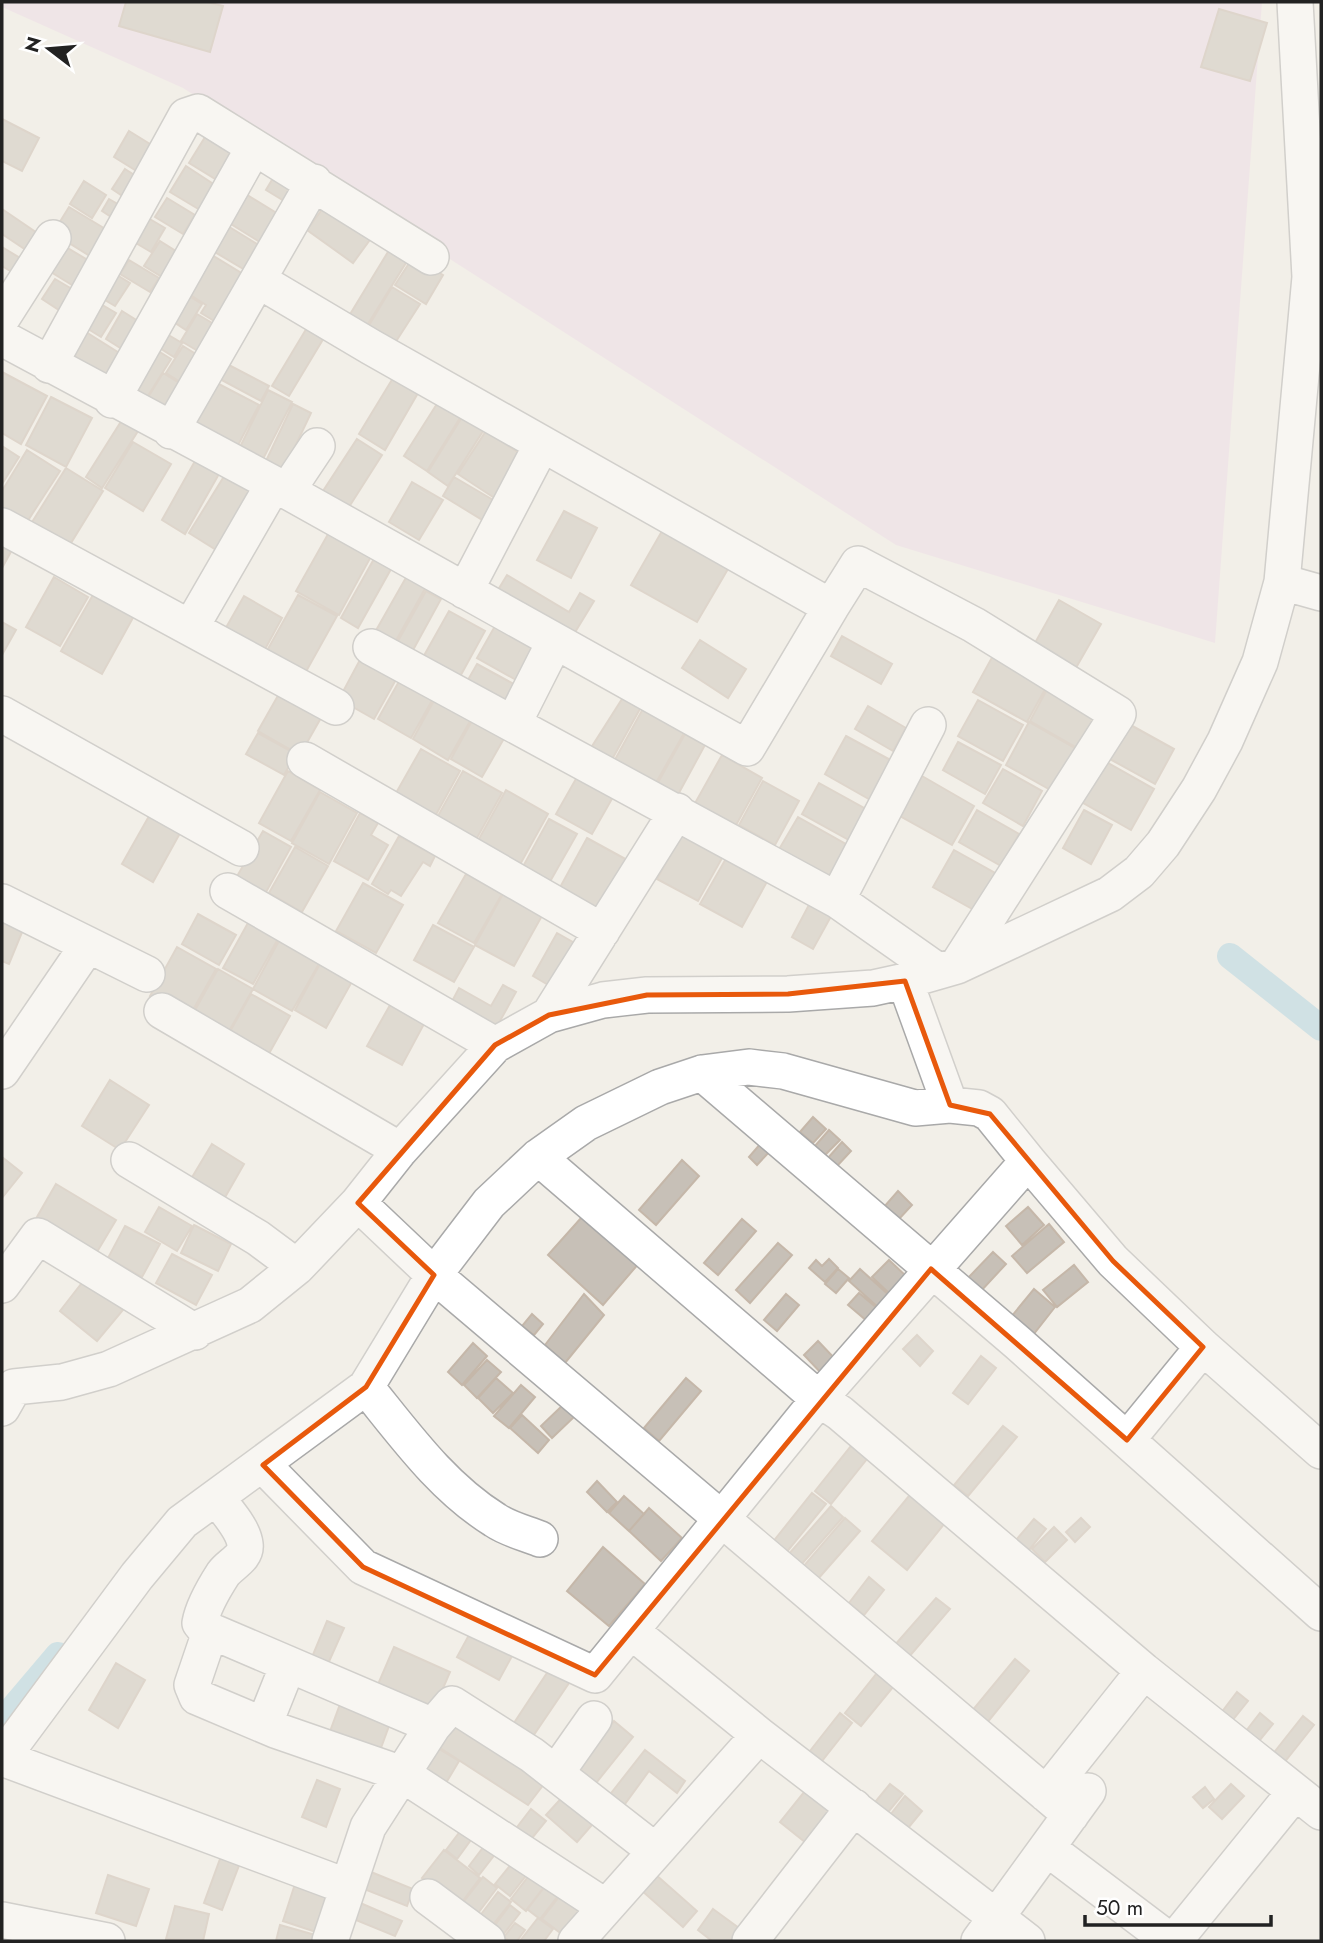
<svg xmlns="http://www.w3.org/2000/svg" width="1323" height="1943" font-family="Jost,sans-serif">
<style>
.industrial{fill:#ecdae7}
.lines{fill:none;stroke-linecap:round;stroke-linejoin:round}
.canal{stroke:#a7d1e1;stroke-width:26}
.building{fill:#c7c0b7;stroke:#c5b7a9;stroke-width:2}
.minor-casing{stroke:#a9a9a9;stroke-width:38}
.minor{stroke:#fff;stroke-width:35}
.marked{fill:none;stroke:#e8590c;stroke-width:5;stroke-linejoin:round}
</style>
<rect width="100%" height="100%" fill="#f2efe8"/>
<path class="industrial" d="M2 2H1262L1215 643 896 545 183 88 2 7Z"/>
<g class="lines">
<path class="canal" d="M1230 956 1321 1028
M2 1721 58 1655"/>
</g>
<path class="building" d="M126 2H207L223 6 210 52 119 26Z
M1219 9 1267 23 1250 81 1201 67Z
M2 119 39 138 22 171 2 161Z
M129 131 163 152 148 178 114 157Z
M207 134 234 151 217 180 189 163Z
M186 166 215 185 200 210 170 192Z
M125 169 139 178 127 199 112 189Z
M276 173 300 187 289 204 266 190Z
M84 181 106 195 92 218 70 204Z
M236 188 288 220 271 249 218 216Z
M167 198 195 215 183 234 155 217Z
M109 199 130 211 122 224 102 211Z
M326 204 372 237 353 263 307 230Z
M69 207 117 236 101 263 53 233Z
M2 209 46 239 35 256 2 234Z
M143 215 165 228 151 252 129 239Z
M218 220 270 252 255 276 203 245Z
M56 241 101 268 85 293 41 266Z
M160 241 187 258 172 283 144 266Z
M2 247 30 264 22 278 2 266Z
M391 247 409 258 366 327 349 316Z
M202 249 253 280 224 327 201 313 206 305 178 287Z
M413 257 443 275 426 304 395 285Z
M129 260 159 278 150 292 120 274Z
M112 272 130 283 115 306 98 296Z
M55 279 72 289 59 310 42 299Z
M392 287 420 304 395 343 368 327Z
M179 290 202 304 186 330 163 315Z
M94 300 116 313 101 337 80 324Z
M122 311 146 326 130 354 106 339Z
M197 314 224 330 208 357 181 341Z
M308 326 325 336 289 396 272 386Z
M78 327 121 354 105 381 61 354Z
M155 327 182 343 174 357 147 340Z
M147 344 171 359 146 399 121 385Z
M183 346 207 361 190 388 166 373Z
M225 363 269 386 261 401 218 378Z
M2 372 47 396 21 444 2 433Z
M163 373 189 389 173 415 147 399Z
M393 378 418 393 385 450 359 434Z
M213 381 259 405 236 449 190 426Z
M268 390 292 402 262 461 239 449Z
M51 397 92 418 66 467 26 445Z
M440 399 463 413 427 471 404 456Z
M293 404 311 413 283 472 265 463Z
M464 414 485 428 448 486 428 472Z
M122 420 138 431 102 488 86 477Z
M486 431 528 459 499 501 458 474Z
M357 439 382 455 349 507 323 491Z
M133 442 171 464 143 511 105 488Z
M2 446 19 457 2 484Z
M27 450 60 471 25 525 2 510V491Z
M195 461 219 474 185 534 162 520Z
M66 468 103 491 66 551 29 527Z
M228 470 264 493 226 556 189 533Z
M454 477 500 504 489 524 443 496Z
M412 482 443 500 419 540 389 522Z
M564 511 597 528 571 578 537 560Z
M666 524 732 562 697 622 631 585Z
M332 527 374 551 339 615 296 591Z
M2 541 13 548 2 568Z
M374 559 391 569 358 628 341 618Z
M408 574 427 585 393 646 374 634Z
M507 575 569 612 580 593 594 601 574 634 498 590Z
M54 577 88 597 60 646 26 627Z
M426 591 441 599 413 650 398 641Z
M94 593 134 616 102 674 61 651Z
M298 595 337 616 303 677 264 656Z
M244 596 282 618 263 653 224 631Z
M1059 600 1101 624 1073 673 1031 650Z
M449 611 485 631 457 682 421 661Z
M2 622 16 630 2 655Z
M495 626 543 653 525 685 477 658Z
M842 636 892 664 881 684 831 656Z
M700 640 746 669 728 698 682 668Z
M995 652 1049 682 1027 722 973 692Z
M362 656 398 676 374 719 339 699Z
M477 664 521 688 509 709 465 685Z
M402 676 435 695 411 738 378 719Z
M1051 682 1103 711 1081 750 1030 721Z
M280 692 322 716 300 755 258 731Z
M437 695 473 716 448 760 413 739Z
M624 696 641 707 610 763 589 751Z
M978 700 1023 725 1003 761 958 736Z
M645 705 687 728 653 788 612 765Z
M868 706 906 728 893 751 855 729Z
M474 717 506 735 482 777 451 759Z
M1029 722 1078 750 1054 792 1006 765Z
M1127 723 1174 749 1155 784 1108 758Z
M258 733 296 754 284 775 246 754Z
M685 734 705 745 675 800 655 788Z
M846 736 896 763 874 802 825 774Z
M958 742 1001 765 985 794 943 770Z
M421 749 460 771 432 822 392 800Z
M722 755 762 778 735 827 694 805Z
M1101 759 1154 789 1131 830 1078 800Z
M1003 769 1042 791 1023 826 983 803Z
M581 770 617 790 592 834 556 814Z
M288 771 320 790 291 841 259 823Z
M463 771 502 793 473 845 434 823Z
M922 776 974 806 952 845 900 816Z
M763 781 799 801 775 845 739 825Z
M819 783 873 813 856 844 802 814Z
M506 790 548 814 517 870 475 846Z
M320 792 357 813 329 864 292 843Z
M153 809 184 826 153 882 122 864Z
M977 810 1019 834 1001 866 959 842Z
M1084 810 1112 825 1091 864 1063 848Z
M360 813 378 823 371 835 388 845 368 880 334 861Z
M798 817 851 847 832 881 778 851Z
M549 819 577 834 547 887 520 872Z
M685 828 726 851 698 901 657 879Z
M263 831 291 847 265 894 236 878Z
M399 836 435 856 430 866 423 862 401 896 391 890 388 894 372 884Z
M587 838 629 861 599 914 558 891Z
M295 847 328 866 302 912 269 893Z
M954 850 1004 878 983 915 933 887Z
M728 855 769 878 742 927 700 904Z
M466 874 502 894 474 943 438 923Z
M363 883 403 905 376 953 336 931Z
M504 892 543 914 514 966 475 945Z
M812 899 834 911 813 949 792 937Z
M198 914 236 935 219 965 182 944Z
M2 915 25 925 9 964 2 961Z
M249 921 279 937 253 984 223 968Z
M433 925 474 947 454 982 414 960Z
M557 933 580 946 555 989 533 976Z
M280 939 320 962 292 1011 253 989Z
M177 947 216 969 189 1017 150 996Z
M322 960 354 978 326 1028 295 1010Z
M218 969 253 989 224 1040 189 1021Z
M503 985 516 992 495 1030 450 1005 459 988 491 1006Z
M251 994 290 1016 266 1059 227 1037Z
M390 1005 424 1024 402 1065 367 1046Z
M110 1080 149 1105 120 1150 82 1126Z
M813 1117 826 1129 813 1143 800 1132Z
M829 1130 840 1140 825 1155 815 1146Z
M762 1142 771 1150 757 1165 749 1157Z
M842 1142 851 1151 837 1166 828 1158Z
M212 1144 244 1164 216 1213 185 1189Z
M2 1157 22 1173 2 1198Z
M682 1160 699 1176 656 1225 639 1210Z
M56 1184 116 1220 97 1252 37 1217Z
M898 1191 912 1205 898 1220 884 1207Z
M159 1207 192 1226 177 1251 145 1232Z
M1028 1207 1044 1225 1022 1245 1006 1226Z
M590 1208 646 1255 603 1305 548 1255Z
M742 1219 756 1231 718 1275 704 1263Z
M1049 1224 1064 1242 1027 1273 1012 1256Z
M194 1225 231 1244 218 1271 181 1253Z
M125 1226 160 1244 142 1277 108 1258Z
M778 1243 792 1255 750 1303 736 1290Z
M993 1252 1006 1264 980 1292 967 1279Z
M172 1254 212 1275 196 1305 156 1283Z
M829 1259 838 1268 825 1282 809 1268 816 1260 822 1266Z
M889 1260 908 1278 891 1295 872 1277Z
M1074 1265 1088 1282 1057 1307 1043 1290Z
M838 1269 849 1278 836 1293 825 1284Z
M860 1269 891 1297 880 1309 849 1281Z
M85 1279 123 1310 97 1341 60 1311Z
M1034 1289 1055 1307 1033 1335 1011 1317Z
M859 1293 878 1309 867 1321 848 1305Z
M584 1294 604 1315 565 1363 545 1345Z
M786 1294 799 1305 777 1331 764 1320Z
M532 1314 543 1324 534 1335 522 1326Z
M917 1335 933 1351 920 1366 903 1349Z
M818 1341 837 1361 823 1375 804 1355Z
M473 1343 487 1356 462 1385 448 1372Z
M981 1356 996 1368 968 1404 953 1393Z
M487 1360 501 1372 477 1398 464 1385Z
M496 1378 513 1393 493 1413 478 1398Z
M686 1378 701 1391 659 1441 644 1428Z
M521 1385 535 1397 509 1428 494 1416Z
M564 1404 575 1416 552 1438 541 1426Z
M522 1415 549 1440 538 1453 510 1428Z
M1003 1426 1017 1437 968 1496 954 1485Z
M855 1441 871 1454 831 1504 815 1491Z
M597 1481 617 1502 607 1512 587 1492Z
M918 1485 953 1513 907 1570 872 1541Z
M812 1493 826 1504 785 1554 772 1543Z
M624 1496 644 1514 629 1531 609 1513Z
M831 1506 843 1517 800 1566 788 1555Z
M649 1508 682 1538 661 1561 629 1531Z
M845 1518 860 1531 817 1580 802 1568Z
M1081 1518 1090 1527 1075 1542 1066 1532Z
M1034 1519 1046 1529 1029 1550 1016 1540Z
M1054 1527 1067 1540 1045 1562 1032 1549Z
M603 1547 645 1584 609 1626 567 1591Z
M869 1577 884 1590 864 1615 849 1603Z
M936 1598 950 1609 908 1658 894 1646Z
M327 1621 344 1628 327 1666 312 1657Z
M476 1622 518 1645 499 1680 457 1657Z
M394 1647 450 1672 432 1714 376 1689Z
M1015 1659 1029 1671 986 1724 971 1712Z
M116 1663 145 1680 118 1728 89 1710Z
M549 1670 569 1683 529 1742 510 1729Z
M877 1673 893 1687 861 1726 845 1713Z
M1237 1692 1248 1701 1232 1721 1221 1713Z
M343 1696 393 1715 378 1756 328 1737Z
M840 1713 852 1723 818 1766 806 1756Z
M1260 1713 1273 1724 1259 1741 1246 1731Z
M1303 1716 1314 1725 1283 1764 1272 1755Z
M451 1719 544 1784 528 1805 434 1744Z
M614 1721 633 1737 592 1788 572 1773Z
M434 1746 459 1761 443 1788 418 1773Z
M645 1750 685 1781 677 1793 649 1771 622 1808 608 1797Z
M317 1780 340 1789 326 1827 302 1817Z
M890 1784 903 1794 884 1817 871 1807Z
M1231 1784 1244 1796 1222 1819 1209 1807Z
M809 1786 834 1807 805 1842 780 1822Z
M1205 1787 1214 1799 1203 1808 1193 1797Z
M568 1791 598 1818 577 1842 546 1815Z
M905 1796 922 1811 904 1833 887 1819Z
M531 1809 546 1821 528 1843 514 1831Z
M465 1825 476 1833 457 1859 446 1850Z
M485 1845 496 1853 479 1875 469 1866Z
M224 1848 243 1855 222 1910 204 1903Z
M444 1850 480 1878 459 1906 422 1878Z
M517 1857 532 1868 510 1896 495 1884Z
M534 1869 549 1881 526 1911 511 1899Z
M371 1872 413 1889 407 1906 364 1889Z
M655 1874 697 1911 683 1927 641 1890Z
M108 1875 149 1889 136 1926 96 1913Z
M483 1877 497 1888 475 1917 461 1905Z
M548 1882 561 1892 540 1919 527 1909Z
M295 1884 336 1897 325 1935 283 1921Z
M498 1892 511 1902 491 1927 479 1917Z
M562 1893 587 1913 567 1938 542 1919Z
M358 1902 402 1921 395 1936 351 1918Z
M510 1905 520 1913 502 1936 492 1929Z
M175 1906 209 1914 203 1941 166 1939Z
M713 1909 743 1931 735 1941H712L698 1930Z
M538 1918 553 1929 544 1941H520Z
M515 1923 525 1930 517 1941H509L504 1937Z
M280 1925 322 1937 320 1941H276Z"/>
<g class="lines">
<g class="minor-casing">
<path id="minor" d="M2 318 53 238
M2 338 287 491 747 748 831 607 371 347 258 280
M49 365 186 116 198 112 431 257
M112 400 254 147
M171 431 314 182
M287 491 317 446
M2 526 336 707
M1282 582 1321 593
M465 591 542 444
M831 607 858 564 974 625 1118 714 957 966
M191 627 273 485
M371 647 837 900 938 971
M2 714 241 848
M513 724 555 641
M305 760 602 931
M228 891 495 1045
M837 900 928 725
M2 902 147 974
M905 981 950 1105
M162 1011 400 1150
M549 1015 677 811
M2 1071 88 945
M702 1073 1018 1343 1321 1613
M538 1157 819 1399 840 1413 1144 1671 1321 1812
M129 1160 258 1238 297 1267
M358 1203 434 1275 1071 1815
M2 1285 38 1236 195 1332
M366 1387C405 1435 442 1487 495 1520 508 1529 525 1533 540 1539
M2 1408 14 1387 62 1382 109 1369 250 1305 297 1267 358 1203 400 1150 495 1045 549 1015 603 1000 647 995 788 994 873 988 905 981 957 966 1002 945 1110 894 1139 872 1163 844 1199 789 1225 741 1260 662 1282 582 1310 277 1295 2
M1127 1440 1203 1347
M263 1465 363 1567 595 1675 819 1399 1028 1161 1113 1261 1203 1347 1321 1451
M217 1498C226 1511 243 1528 245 1544 247 1558 230 1564 223 1574 214 1588 203 1606 200 1623L204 1628 433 1726
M631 1631 759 1735 1027 1941
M210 1632 192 1685 197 1697 275 1730 402 1774 604 1906
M264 1725 288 1665
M2 1758 137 1576 182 1522 366 1387 434 1275 489 1203 538 1157 586 1123 660 1087 702 1073 749 1067 783 1071 915 1108 950 1105 979 1108 990 1114 1028 1161
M2 1758 348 1887
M556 1773 594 1719
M1046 1794 1144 1671
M1047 1848 1170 1941
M428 1897 487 1941
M2 1920 107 1941
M330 1941 368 1827 433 1726 452 1704 532 1755 654 1850
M576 1941 759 1735
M750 1941 854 1807
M979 1941 1088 1791
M1174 1941 1295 1792"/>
</g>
<use href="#minor" class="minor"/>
</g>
<path d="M0 0H1323V1943H0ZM905 981 950 1105 990 1114 1113 1261 1203 1347 1127 1440 931 1269 595 1675 363 1567 263 1465 366 1387 434 1275 358 1203 495 1045 549 1015 647 995 788 994Z" fill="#f2efe8" fill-opacity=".55" fill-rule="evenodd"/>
<path class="marked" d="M905 981 950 1105 990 1114 1113 1261 1203 1347 1127 1440 931 1269 595 1675 363 1567 263 1465 366 1387 434 1275 358 1203 495 1045 549 1015 647 995 788 994Z"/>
<rect width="1323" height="1943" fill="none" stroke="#222222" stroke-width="7"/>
<g transform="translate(49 49) rotate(286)" stroke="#ffffff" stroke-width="5" paint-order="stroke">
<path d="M0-5L12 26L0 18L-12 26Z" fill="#222222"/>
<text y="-10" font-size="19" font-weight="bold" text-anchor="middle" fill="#222222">N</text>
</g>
<path d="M1085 1915v10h186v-10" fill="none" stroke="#222222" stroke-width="3.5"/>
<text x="1096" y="1915" font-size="21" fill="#222222" stroke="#ffffff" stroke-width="5" paint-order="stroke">50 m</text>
</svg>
